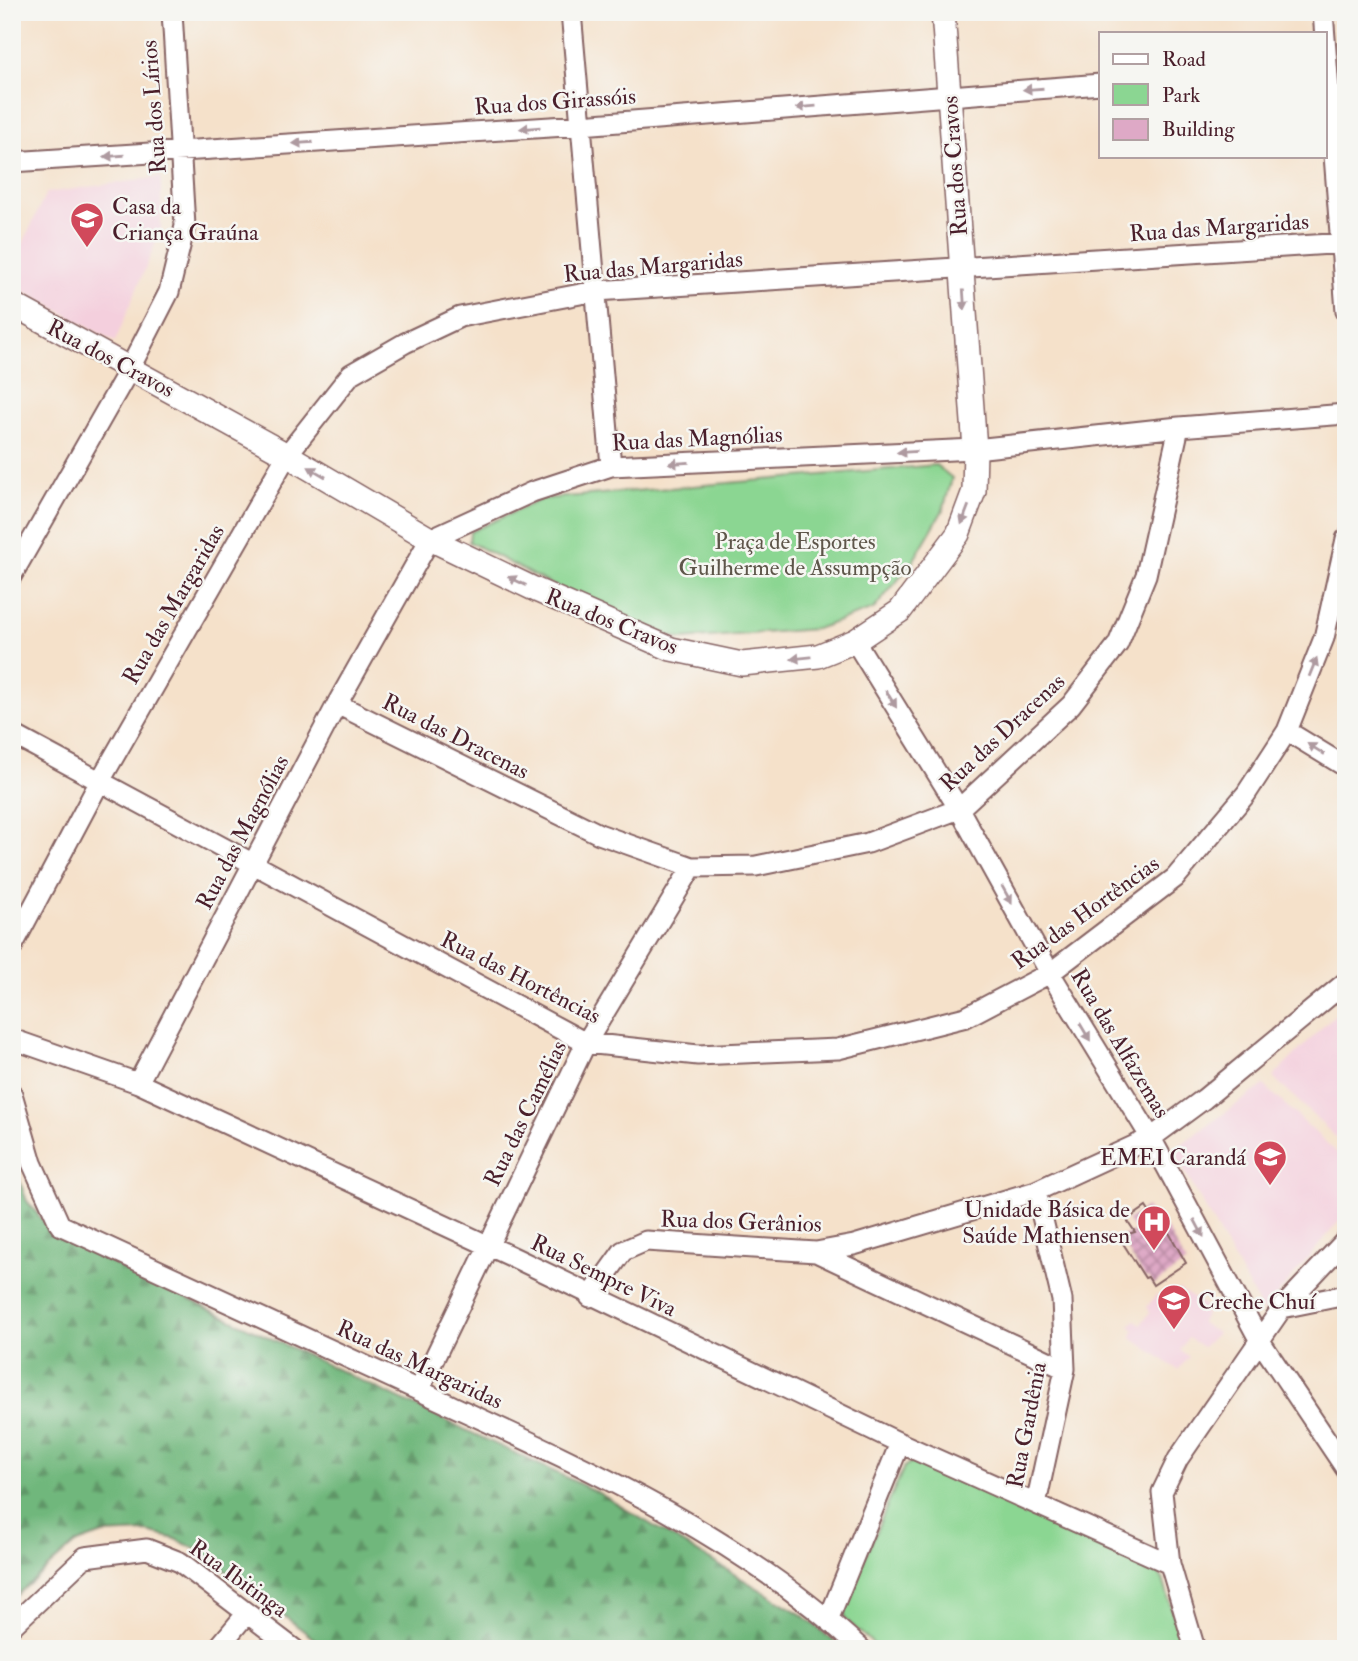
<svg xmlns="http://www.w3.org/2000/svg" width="1358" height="1661" font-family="'IM FELL Double Pica',serif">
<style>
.built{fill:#f4cfdd}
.forest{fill:url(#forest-firs);stroke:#5d6b54;stroke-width:2}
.green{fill:#8bd692;stroke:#6a7a5e;stroke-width:2}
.building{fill:url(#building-cross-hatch)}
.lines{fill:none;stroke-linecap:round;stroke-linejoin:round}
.minor-casing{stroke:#866363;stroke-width:23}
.tertiary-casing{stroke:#866363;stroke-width:26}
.minor{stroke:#fff;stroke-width:19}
.tertiary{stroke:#fff;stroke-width:23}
.oneway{fill:#ae9aa0}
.labels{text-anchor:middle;stroke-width:5;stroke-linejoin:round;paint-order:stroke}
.street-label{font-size:23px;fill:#4a1f2b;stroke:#f6f6f2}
.poi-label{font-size:23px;fill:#4a1f2b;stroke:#f6f6f2;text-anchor:start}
.park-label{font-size:23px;fill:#5e564a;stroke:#f6f6f2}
</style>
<defs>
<pattern id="forest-firs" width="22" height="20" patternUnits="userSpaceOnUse" patternTransform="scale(1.75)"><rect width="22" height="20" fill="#70b77c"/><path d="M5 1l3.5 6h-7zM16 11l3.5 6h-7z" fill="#5e9466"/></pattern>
<pattern id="building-cross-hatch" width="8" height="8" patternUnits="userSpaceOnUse" patternTransform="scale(1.75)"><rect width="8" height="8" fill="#dea9c6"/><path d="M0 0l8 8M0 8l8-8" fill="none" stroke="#b689a1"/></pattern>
</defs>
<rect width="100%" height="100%" fill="#f6f6f2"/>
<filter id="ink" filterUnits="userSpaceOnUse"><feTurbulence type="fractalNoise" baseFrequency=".0143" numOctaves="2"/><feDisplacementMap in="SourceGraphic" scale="14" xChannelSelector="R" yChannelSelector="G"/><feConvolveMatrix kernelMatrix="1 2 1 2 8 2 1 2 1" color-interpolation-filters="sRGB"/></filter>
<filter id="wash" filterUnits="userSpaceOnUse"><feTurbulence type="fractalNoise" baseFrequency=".00686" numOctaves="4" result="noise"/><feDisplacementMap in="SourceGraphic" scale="28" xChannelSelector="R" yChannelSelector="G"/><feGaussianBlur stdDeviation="1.57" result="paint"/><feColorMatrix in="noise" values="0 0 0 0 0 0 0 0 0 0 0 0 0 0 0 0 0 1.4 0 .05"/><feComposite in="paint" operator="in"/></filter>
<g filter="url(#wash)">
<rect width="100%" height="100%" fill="#f5e1ca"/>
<path class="built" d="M161 177V230L115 342 12 284V268L46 193Z
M1346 1003V1147L1273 1077Z
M1264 1085 1346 1161V1213L1263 1312 1173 1150Z
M1179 1289 1208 1308 1201 1323 1217 1333 1203 1347 1188 1338 1180 1350 1189 1357 1178 1370 1131 1337 1135 1330 1130 1326 1135 1320 1141 1324 1150 1312 1147 1307 1156 1295 1170 1301Z"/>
<path class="forest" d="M12 1160 27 1201 56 1237 595 1491 804 1616 843 1649H327L203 1553 176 1539 147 1532 103 1534 75 1544 12 1599Z"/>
<path class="green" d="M936 465 952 478 943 510 912 563 874 609 816 629 681 639 626 623 469 542 470 532 542 499Z
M914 1460 1155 1570 1163 1579 1183 1649H879L845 1619 844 1605 904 1467Z"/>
<g id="blocks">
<path class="building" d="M1146 1207 1161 1230 1167 1229 1186 1263 1153 1285 1148 1277 1145 1278 1119 1237 1135 1232 1127 1220Z"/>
</g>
</g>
<g filter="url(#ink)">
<use href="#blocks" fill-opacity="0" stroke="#866363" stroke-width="2"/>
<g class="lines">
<g class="minor-casing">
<path id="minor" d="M571 12 611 466
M1323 12 1346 311
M12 162 581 125 1101 84
M12 575 129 370 169 292 185 226 172 12
M855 641 959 809 1050 973 1151 1138 1260 1341 1346 1469
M337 704 599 834 692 867 756 866 868 843 959 809 1071 705 1118 644 1146 575 1179 427
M1287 731 1346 767
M12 734 586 1043 698 1055 838 1049 966 1017 1050 973 1175 878 1246 794 1287 731 1324 638 1346 539
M12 947 100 781 287 455 351 374 405 343 460 317 596 291 1346 243
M12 1039 138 1083 515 1258 900 1443 1170 1564
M138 1083 337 704 430 539 532 492 611 466 975 449 1179 427 1346 414
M12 1094 32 1163 60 1225C188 1284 316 1343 444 1402 590 1469 743 1538 861 1649
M1036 1191 1062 1300 1065 1369 1036 1504
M816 1252 1065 1369
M590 1297 623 1251 646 1241 816 1252 854 1245 1036 1191 1151 1138 1204 1099 1346 982
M1282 1308 1346 1295
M419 1390 586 1043 692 867
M829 1618 900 1443
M12 1626 85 1557 147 1549 180 1562 294 1649
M217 1649 247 1613
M1195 1649 1170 1564 1162 1492 1178 1459 1282 1308 1346 1240"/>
</g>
<g class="tertiary-casing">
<path id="tertiary" d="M12 304 287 455 430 539 536 590 671 649 742 664 818 656 855 641 900 611 958 534 974 491 975 449 943 12"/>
</g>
<use href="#minor" class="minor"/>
<use href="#tertiary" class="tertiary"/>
</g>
<defs><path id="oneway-solid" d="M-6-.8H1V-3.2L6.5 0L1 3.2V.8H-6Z" transform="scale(1.75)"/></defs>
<g class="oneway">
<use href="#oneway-solid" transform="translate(1033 89) rotate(176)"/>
<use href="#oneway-solid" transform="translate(806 107) rotate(175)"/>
<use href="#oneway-solid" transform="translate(530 128) rotate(176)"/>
<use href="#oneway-solid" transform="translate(303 143) rotate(176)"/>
<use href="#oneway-solid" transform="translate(114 156) rotate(176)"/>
<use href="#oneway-solid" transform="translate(964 300) rotate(86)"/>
<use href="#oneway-solid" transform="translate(907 452) rotate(177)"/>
<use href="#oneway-solid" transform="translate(679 463) rotate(177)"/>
<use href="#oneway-solid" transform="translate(317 472) rotate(-150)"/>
<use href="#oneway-solid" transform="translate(965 515) rotate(111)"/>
<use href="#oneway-solid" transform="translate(517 581) rotate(-154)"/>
<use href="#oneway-solid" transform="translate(801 658) rotate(174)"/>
<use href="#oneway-solid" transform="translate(1313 667) rotate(-68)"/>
<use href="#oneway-solid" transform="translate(891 699) rotate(58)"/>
<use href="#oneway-solid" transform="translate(1316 749) rotate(-148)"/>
<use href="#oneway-solid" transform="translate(1007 895) rotate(61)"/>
<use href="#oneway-solid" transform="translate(1085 1032) rotate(59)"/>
<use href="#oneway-solid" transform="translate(1199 1228) rotate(62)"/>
</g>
</g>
<defs>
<g id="school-pin" transform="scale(1.75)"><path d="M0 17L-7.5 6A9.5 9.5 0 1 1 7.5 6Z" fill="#d1495b" stroke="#f6f6f2"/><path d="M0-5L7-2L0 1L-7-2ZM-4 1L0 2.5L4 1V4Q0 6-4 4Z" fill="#fff"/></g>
<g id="hospital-pin" transform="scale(1.75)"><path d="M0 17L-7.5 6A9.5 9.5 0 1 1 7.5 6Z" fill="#d1495b" stroke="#f6f6f2"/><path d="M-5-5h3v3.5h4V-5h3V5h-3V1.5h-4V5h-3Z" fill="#fff"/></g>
</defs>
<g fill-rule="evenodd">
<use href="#school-pin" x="87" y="219"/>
<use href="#school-pin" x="1270" y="1157"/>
<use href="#hospital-pin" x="1154" y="1222"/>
<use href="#school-pin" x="1174" y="1301"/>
</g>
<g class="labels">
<g class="street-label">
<text transform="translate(555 101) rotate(-4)" y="8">Rua dos Girassóis</text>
<text transform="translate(153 107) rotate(-94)" y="8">Rua dos Lírios</text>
<text transform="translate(954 166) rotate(-94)" y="8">Rua dos Cravos</text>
<text transform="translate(1219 227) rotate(-4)" y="8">Rua das Margaridas</text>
<text transform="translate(653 266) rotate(-5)" y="8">Rua das Margaridas</text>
<text transform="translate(111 358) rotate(28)" y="8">Rua dos Cravos</text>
<text transform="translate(697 438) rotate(-3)" y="8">Rua das Magnólias</text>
<text transform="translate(173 604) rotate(-60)" y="8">Rua das Margaridas</text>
<text transform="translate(612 621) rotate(22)" y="8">Rua dos Cravos</text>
<text transform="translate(1002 732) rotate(-43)" y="8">Rua das Dracenas</text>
<text transform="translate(456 736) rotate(27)" y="8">Rua das Dracenas</text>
<text transform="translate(242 832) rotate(-62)" y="8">Rua das Magnólias</text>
<text transform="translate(1085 912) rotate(-36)" y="8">Rua das Hortências</text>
<text transform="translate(521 977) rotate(27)" y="8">Rua das Hortências</text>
<text transform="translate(1121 1043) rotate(59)" y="8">Rua das Alfazemas</text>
<text transform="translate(525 1113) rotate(-64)" y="8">Rua das Camélias</text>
<text transform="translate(741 1221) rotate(2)" y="8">Rua dos Gerânios</text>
<text transform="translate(604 1275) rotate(26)" y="8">Rua Sempre Viva</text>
<text transform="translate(420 1364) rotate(25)" y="8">Rua das Margaridas</text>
<text transform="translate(1026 1425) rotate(-79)" y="8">Rua Gardênia</text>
<text transform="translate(239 1578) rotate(36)" y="8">Rua Ibitinga</text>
</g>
<g class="poi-label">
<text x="112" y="214">Casa da<tspan x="112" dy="26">Criança Graúna</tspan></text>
<text x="1246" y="1165" text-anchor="end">EMEI Carandá</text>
<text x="1130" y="1217" text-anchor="end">Unidade Básica de<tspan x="1130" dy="26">Saúde Mathiensen</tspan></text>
<text x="1198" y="1309">Creche Chuí</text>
</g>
<g class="park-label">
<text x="795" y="549">Praça de Esportes<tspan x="795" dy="26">Guilherme de Assumpção</tspan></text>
</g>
</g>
<rect width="1358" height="1661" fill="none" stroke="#f6f6f2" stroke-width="42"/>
<rect x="1099" y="32" width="228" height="126" fill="#f6f6f2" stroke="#b1a0a2" stroke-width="2"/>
<rect x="1113" y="54" width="35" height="10" fill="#ffffff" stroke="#b1a0a2" stroke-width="2"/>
<text x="1162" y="66" font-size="21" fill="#4a1f2b">Road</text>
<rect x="1113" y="84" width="35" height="21" fill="#8bd692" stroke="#b1a0a2" stroke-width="2"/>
<text x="1162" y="102" font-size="21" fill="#4a1f2b">Park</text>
<rect x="1113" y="119" width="35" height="21" fill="#dea9c6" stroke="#b1a0a2" stroke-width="2"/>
<text x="1162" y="136" font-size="21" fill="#4a1f2b">Building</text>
</svg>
